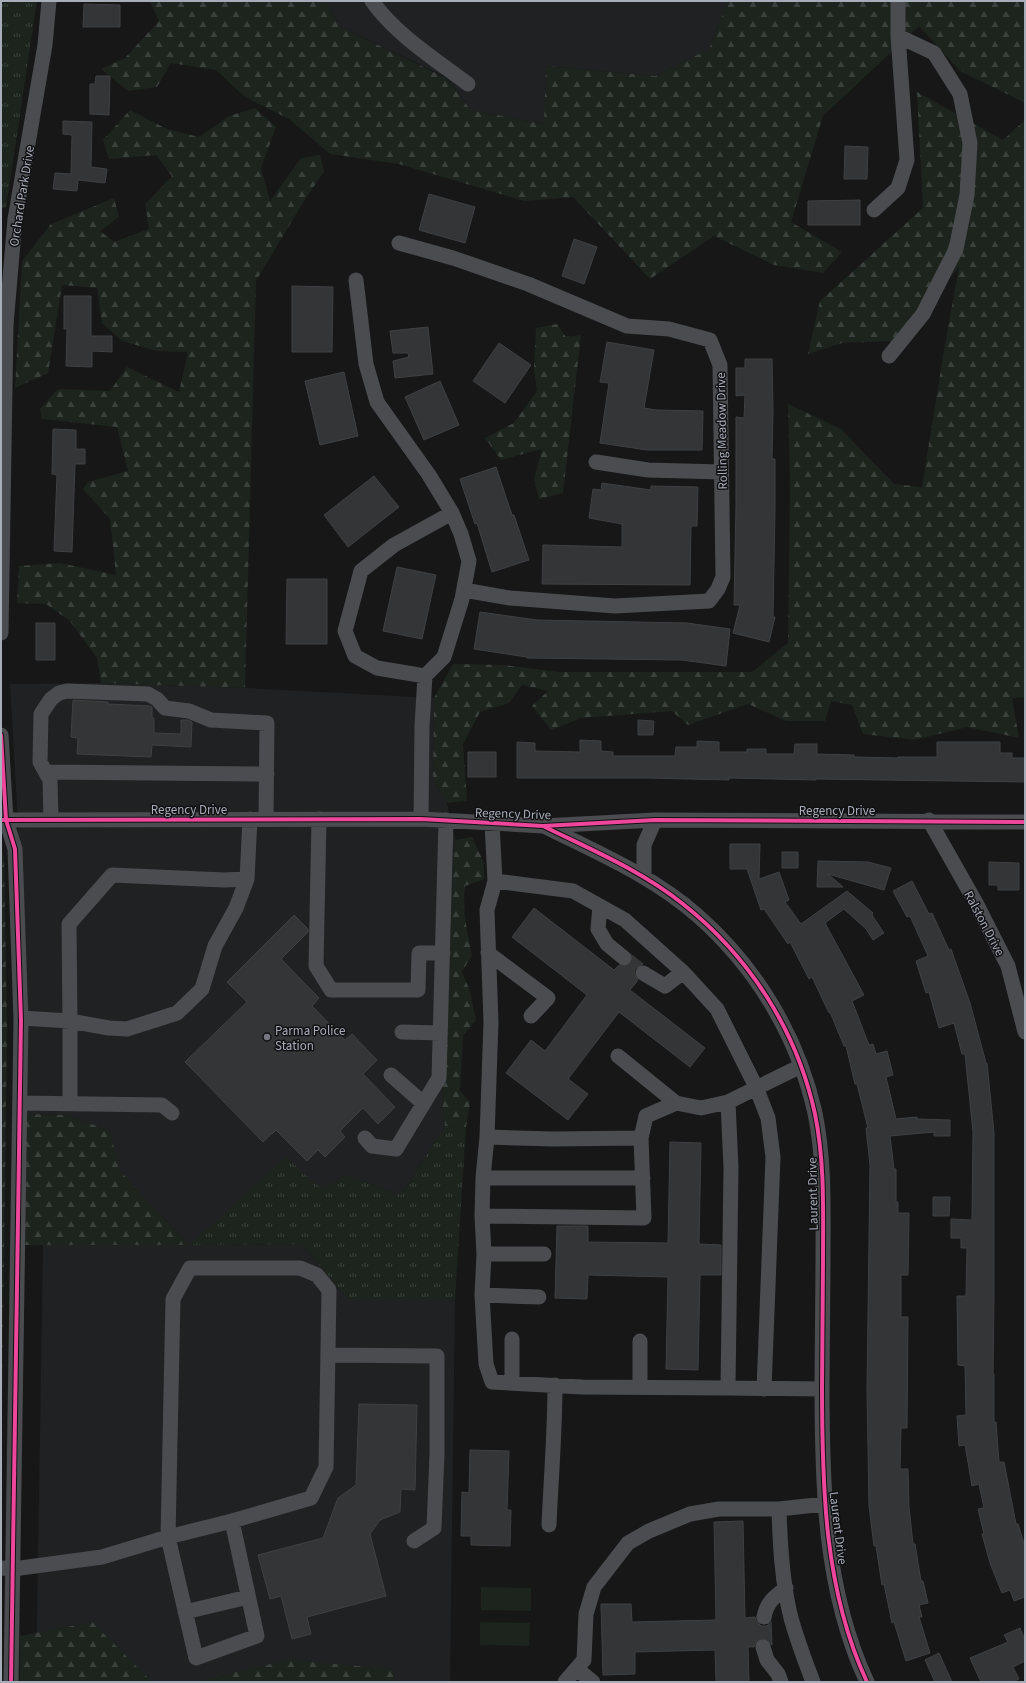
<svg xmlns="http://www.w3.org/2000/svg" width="1026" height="1683" font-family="'Source Sans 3',sans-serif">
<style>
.built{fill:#202123}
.grass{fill:url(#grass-tufts)}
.forest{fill:url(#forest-firs)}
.pitch{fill:#1c241d}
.building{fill:#343536;stroke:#3f4043}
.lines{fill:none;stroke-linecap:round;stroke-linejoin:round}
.minor-tunnel{stroke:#343537;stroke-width:15;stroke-dasharray:15 8;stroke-linecap:butt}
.minor{stroke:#4a4c50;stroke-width:15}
.cycleway-casing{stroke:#111113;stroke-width:6}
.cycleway{stroke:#ed469a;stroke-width:4}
.poi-dot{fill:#757880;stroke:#111113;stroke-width:1.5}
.labels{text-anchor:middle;stroke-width:3;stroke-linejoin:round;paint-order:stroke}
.street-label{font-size:13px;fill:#a7adb9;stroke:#111113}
.poi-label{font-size:13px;fill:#a7adb9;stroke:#111113;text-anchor:start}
</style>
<defs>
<pattern id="grass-tufts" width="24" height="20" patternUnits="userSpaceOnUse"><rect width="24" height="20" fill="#1c241d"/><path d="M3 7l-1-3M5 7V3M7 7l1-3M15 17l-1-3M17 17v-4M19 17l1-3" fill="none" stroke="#3a413c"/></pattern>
<pattern id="forest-firs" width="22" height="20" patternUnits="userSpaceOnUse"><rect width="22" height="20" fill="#1c241d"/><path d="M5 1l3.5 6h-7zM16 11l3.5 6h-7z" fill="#3a413c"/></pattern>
</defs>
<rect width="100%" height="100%" fill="#171717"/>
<path class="built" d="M325 1H728L709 49 655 76 546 66 545 124 471 110 446 77 339 26Z
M101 683 245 688 434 698 433 780 447 803 455 840 442 1100 445 1126 401 1195 345 1175 323 1190 189 1245 302 1244 348 1299H455L450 1682H36L43 1245H189L120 1171 110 1131 67 1115 25 1114 28 996 10 684Z"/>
<path class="grass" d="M10 1H37L6 208H1V4Z
M445 1126 466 1127 455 1299H348L302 1244 189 1245 286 1157 323 1190 345 1175 401 1195Z"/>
<path class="forest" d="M150 1H325L339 26 446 78 471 110 544 124 546 66 655 76 709 49 728 1H1025V103L960 71 919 26 823 116 791 222 842 252 823 273 774 265 714 236 650 279 573 197 524 201 399 164 330 154 289 119 245 97 216 70 171 63 157 87 128 91 101 69 125 58 159 21Z
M917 92 1003 140 1025 120V697L1012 698 1019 738 967 727 915 740 863 734 852 705 831 701 825 721H786L748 704 688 725 672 711 581 718 551 730 532 706 548 691 522 685 509 703 480 712 463 744 467 801 447 803 433 780 434 698 453 664 505 665 559 672H752L788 643 790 485 788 404 841 429 894 484 922 487 943 356 959 267 894 341 842 343 808 354 820 301 923 208Z
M255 108 276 127 261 168 270 201 301 158 320 155 324 171 299 209 256 281 245 688 101 683 97 658 70 621 46 604 17 603 19 566 60 563 116 575 110 519 83 489 88 482 128 471 117 427 42 419 40 409 58 389 110 391 127 367 179 392 188 352 157 351 122 341 102 323 97 288 62 285 48 373 15 388 22 261 51 224 114 198 119 217 100 231 114 242 149 229 145 204 172 176 156 155 109 159 103 140 130 110 167 129 199 137 229 116Z
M557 324 566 337 581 335 563 493 539 499 534 479 542 449 501 460 485 438 514 423 537 391 534 369 536 328Z
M1 835 4 860 7 1026 1 1476Z
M472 837 484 863V879L465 886C462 912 467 929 472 955L462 972 470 991 476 1020 463 1036 460 1091 470 1102 466 1127 445 1126 442 1100 455 840Z
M25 1114 67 1115 110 1131 120 1171 189 1245H24Z
M92 1622 152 1682H20V1636Z
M288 1660 393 1669 395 1682H194Z"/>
<path class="pitch" d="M481 1587 531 1588V1611L481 1610Z
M480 1622 530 1623 529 1646 480 1645Z"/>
<path class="building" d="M84 4 120 5V27H83Z
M96 76H110L109 115 90 114V84H95Z
M63 121 92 122 91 167 107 169 105 183 78 180 77 191 53 189 55 173 71 174 72 135 63 134Z
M845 146 868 147 867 179H844Z
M429 194 475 207 465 243 419 230Z
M860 200V225H808V201Z
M574 239 597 247 584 284 562 276Z
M292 286 333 287 332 352H292Z
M64 296H91V336H112V352L92 351V367L66 366 67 329H64Z
M428 327 433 374 395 378 393 361 409 357 408 353H393L390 331Z
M607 342 654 350 644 408 656 410 703 411 702 450H647L600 443 609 383 600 382Z
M499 343 531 365 505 403 473 381Z
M745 359H772L773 410 772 459H775V509L773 617H775L769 642 733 633 740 605H734L736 505V417L744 418 745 395 736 396V368H745Z
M344 372 358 436 320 445 305 381Z
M440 381 459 425 424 440 405 397Z
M53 429 76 430V449H85V464H75L72 552 54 551 57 475 52 474Z
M496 467 512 515H514L529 560 492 572 477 523 475 524 460 479Z
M374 476 399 507 348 547 324 515Z
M602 483 651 490V486L698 487 697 526H691L690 585 542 584 543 545 622 547V524L589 518 593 489 601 490Z
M397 567 436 575 422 639 383 631Z
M287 579H327V644H286Z
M480 612 537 620 687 623 730 629 726 666 682 660 527 658V657L474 649Z
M36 623H55V660H36Z
M73 700 108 702V704L150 706 152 707V718H154V733L181 734V720H188L192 722 191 747 152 745 151 757 77 754 78 738 71 737Z
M638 720 654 721 653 735H638Z
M580 740 601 741V751L613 752V756H675L676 747H697V741L719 742V752H747V749H766V754H794L795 744H817V754L854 755V757L898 758V757H937V742H1000V753H1012V758H1025V782L816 779V780L729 778V780L648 778H517V742L535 743V751L580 752Z
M468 752H496V777H468Z
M730 844H760L759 879 779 872 789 900 785 902 801 924 847 891 873 913 872 915 884 933 873 940 866 929 844 909 825 923 864 995 852 1001 869 1045 873 1044 876 1054 887 1051 893 1075 886 1077 896 1119 917 1117V1119L950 1120V1136H934V1132L890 1136 894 1169H896V1202H898V1213H909L908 1275H901V1317H908L907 1428H901L900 1469H908L909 1507 913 1544H915L921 1581H923L928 1603 919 1605 922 1617H919L930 1653 906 1661 894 1622 892 1623 884 1584 882 1585 876 1546H874L869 1506 867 1390 870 1165 866 1128H868L857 1084H855L846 1046H844L830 1012 829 1013 812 977 809 979 790 942 788 944 764 909 761 910 747 869H730Z
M782 852H798V868H782Z
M818 861 868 862 891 868 884 890 828 874 843 887H817Z
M989 862 1019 863V890H998V885H989Z
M912 881 929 914 932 913 949 950 951 949 970 1003 986 1063H987L994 1133V1296L993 1374H994V1422H996L999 1462H1004L1016 1524H1018L1025 1547V1597L1014 1601 1010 1590 1002 1593 990 1563 982 1534H984L978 1509 984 1508 979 1484 972 1486 965 1445 959 1446 957 1416 966 1415 965 1366 958 1365 957 1296H966L967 1248H961V1238H951V1219L972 1220 973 1132 965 1054H962L954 1023 939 1028 929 992 926 993 916 961 928 956 910 916 907 917 893 891Z
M534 908 614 970 619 965 623 967 631 964 633 956 643 964 635 969 634 973 638 980 630 990 705 1048 690 1067 619 1012 568 1079 588 1094 568 1120 506 1073 531 1040 545 1051 587 995 512 937Z
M294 915 308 929V932L281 959 319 998 312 1006 345 1040 352 1034 377 1060 363 1074 395 1107 378 1124 363 1108 340 1131 345 1137 325 1157 318 1150 307 1161 276 1130 263 1142 185 1062 247 1002 227 982Z
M670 1142 701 1143 699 1244 721 1245V1275H700L698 1370 666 1369 668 1277 588 1275 587 1299 555 1298 557 1226H588V1242L668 1243Z
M933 1197H950L949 1216H933Z
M359 1404 417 1405 415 1490 401 1489 400 1512 380 1520 370 1534 386 1596 307 1617 311 1634 292 1639 281 1596 270 1599 258 1555 323 1538 338 1498 356 1485Z
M470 1450 509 1451 507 1510H511L510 1546 471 1545V1536H461L462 1492 469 1493Z
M743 1521 745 1618 755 1617 757 1623 762 1626H767L771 1622 772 1645 769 1640 761 1638 756 1641 754 1647H748L749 1682H716L715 1650 635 1652V1674L603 1675 601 1604H631L632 1622 716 1620 714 1522Z
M1020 1628 1025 1640V1661L1013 1667 1019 1679 1013 1682H981L970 1658 1008 1642 1004 1635Z
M939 1653 948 1673 952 1682H935L925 1660Z"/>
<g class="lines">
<path class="minor-tunnel" d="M624 958 643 973
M763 1647 764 1617"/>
<path class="minor" d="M372 1C395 34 436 60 468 84
M874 210 898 188 907 160 898 36
M399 243 453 258 528 284 627 326 669 329 710 340 720 365 723 577 718 589 709 601 615 606 510 598 464 590
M356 280 366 364 377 402 429 475 452 513 461 534 469 561 462 599 444 657 425 676 422 726 421 819
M889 356 923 314 956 249 967 195 970 143 960 94 934 53 898 36V1
M596 462 648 470 721 472
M1 633 6 325 15 219 45 45 49 1
M425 676 377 668 355 656 345 631 361 571 394 545 452 513
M1 735 6 820 15 849 21 1020 11 1682
M46 772 267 774
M319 819 316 966 331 990H418L419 953H443
M1 820 421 819 543 826 655 820 1025 822
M51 820 50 780 40 762 41 714 51 699 59 693 67 691 148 694 157 699 165 708 189 711 211 720 267 723 266 819
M929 820 976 903 1008 966 1025 1032
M492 823 495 881 573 891 625 920 683 972 717 1009 756 1087 768 1118 773 1157 764 1389
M544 826C598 853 653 876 698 916 757 968 798 1037 815 1113 825 1162 823 1212 823 1262 823 1303 822 1344 822 1386 822 1486 824 1590 867 1682
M644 876V845L655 820
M247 879 236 908 215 946 202 989 177 1013 127 1029 109 1028 70 1021 69 924 112 875 224 880 247 879 250 819
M600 906 598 929 607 944 624 958
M488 953 548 998 531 1016
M643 973 665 986 683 972
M21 1018 70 1021V1104
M402 1032 440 1033
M618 1056 676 1103 701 1108 728 1102
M801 1066 728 1102 731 1168 728 1388 822 1389
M391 1075 423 1103
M20 1103 162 1105 172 1113
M487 1137 491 1022 487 910 495 881
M365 1138 372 1146 396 1149 439 1078 446 820
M641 1138 553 1139 487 1137 483 1178 482 1216 484 1254 482 1295 486 1364 492 1382 582 1387 728 1388
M483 1178H643
M482 1216 644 1218 641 1138 646 1116 676 1103
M484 1254H544
M482 1295 539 1297
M640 1341V1387
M328 1355 437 1356V1454L434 1528 414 1541
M512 1383V1339
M549 1525C551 1478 555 1432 555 1385
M1 1568 13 1569 102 1557 168 1537 196 1658 257 1636 232 1521 168 1537 173 1299 190 1268H300L317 1275 329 1290 326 1467 311 1498 232 1521
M185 1612 248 1597
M764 1617C767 1602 774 1597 786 1588
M763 1647 767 1660 778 1674 781 1682
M577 1669 593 1682
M565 1682 584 1660 586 1614 594 1587 628 1543 649 1531 690 1514 719 1509H779
M813 1682C805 1661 797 1640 791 1618 782 1583 780 1545 779 1509L825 1504"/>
<g class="cycleway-casing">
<path id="cycleway" d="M1 735 6 820 15 849 21 1020 11 1682
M1 820 421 819 543 826 655 820 1025 822
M545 827C592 850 642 871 683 904 750 957 797 1031 815 1114 825 1163 823 1212 823 1262 823 1303 822 1345 822 1386 822 1486 824 1590 867 1682"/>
</g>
<use href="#cycleway" class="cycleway"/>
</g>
<circle class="poi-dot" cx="267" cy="1037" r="4"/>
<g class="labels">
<g class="street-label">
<text transform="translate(21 196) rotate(-81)" y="5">Orchard Park Drive</text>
<text transform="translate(721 431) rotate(-91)" y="5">Rolling Meadow Drive</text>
<text x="189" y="814">Regency Drive</text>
<text x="837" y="815">Regency Drive</text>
<text transform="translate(513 813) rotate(2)" y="5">Regency Drive</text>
<text transform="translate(985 923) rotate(62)" y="5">Ralston Drive</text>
<text transform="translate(812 1194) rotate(-91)" y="5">Laurent Drive</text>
<text transform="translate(839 1528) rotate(83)" y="5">Laurent Drive</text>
</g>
<g class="poi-label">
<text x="275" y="1035">Parma Police<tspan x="275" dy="15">Station</tspan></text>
</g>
</g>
<rect width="1026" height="1683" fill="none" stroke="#a7adb9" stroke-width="4"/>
</svg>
